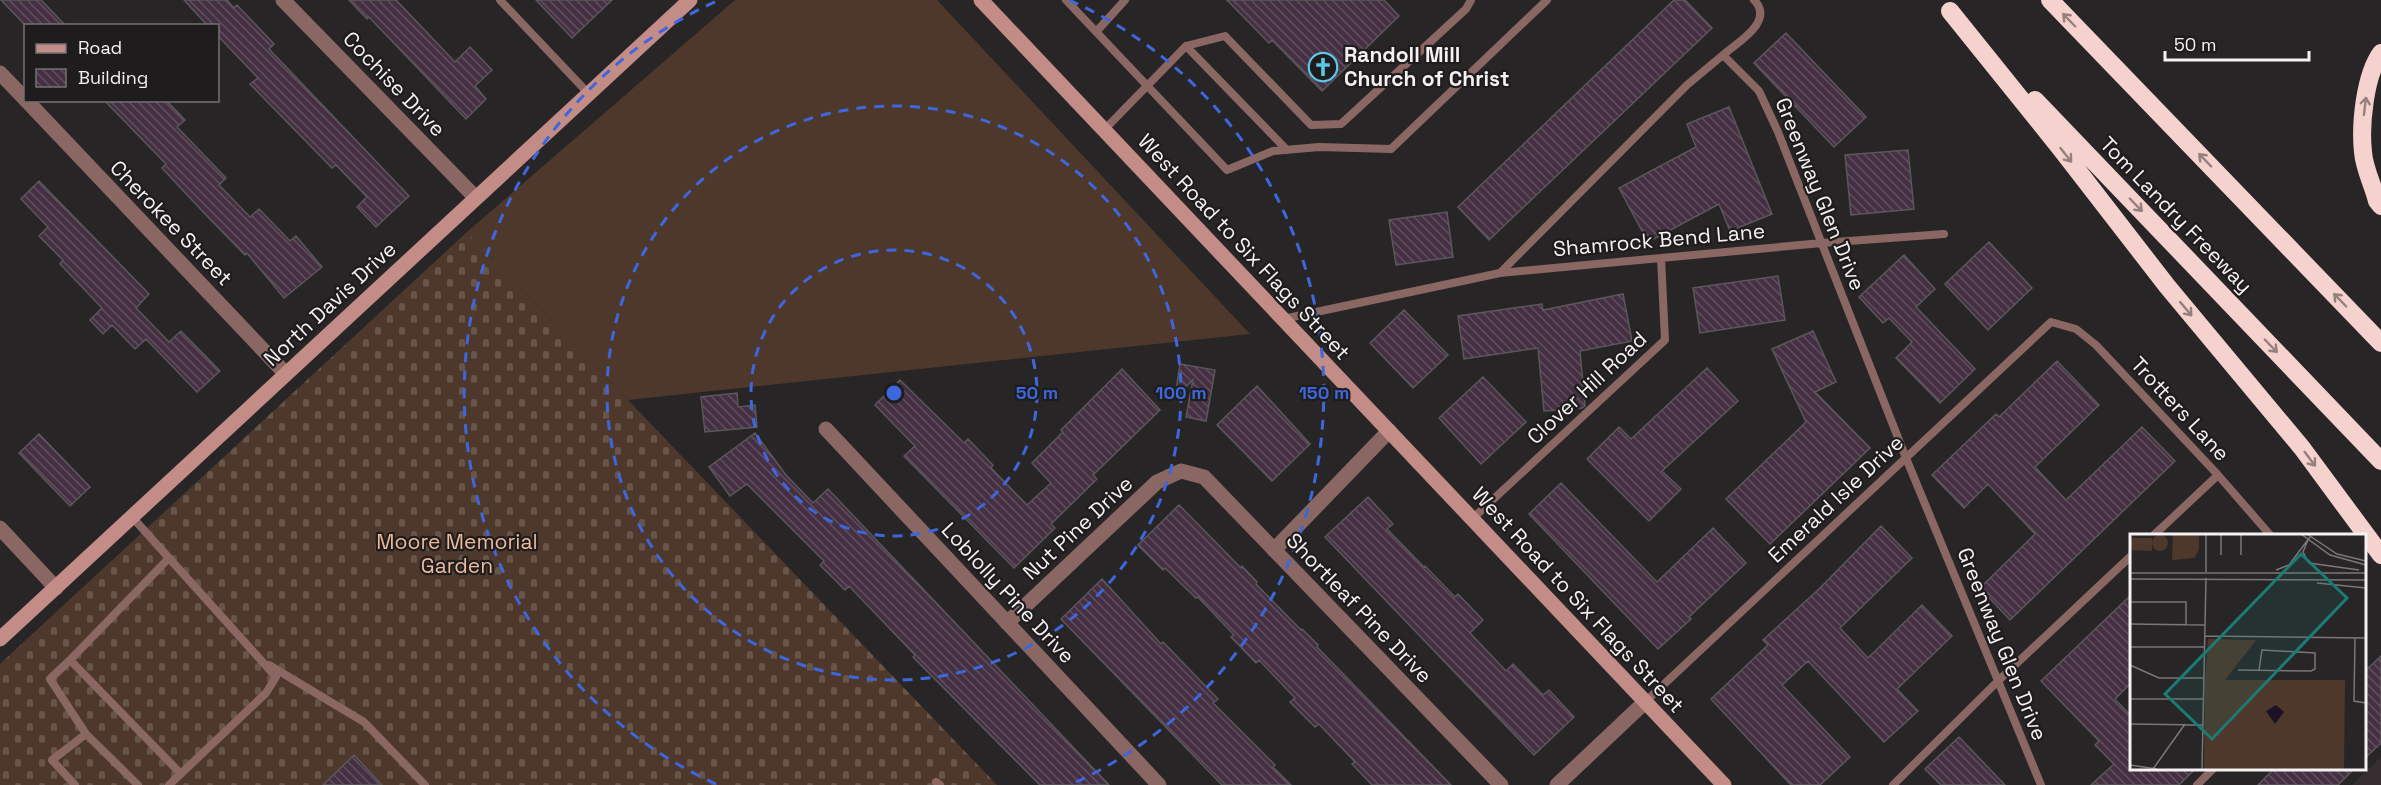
<svg xmlns="http://www.w3.org/2000/svg" width="2381" height="785" font-family="'Space Grotesk',sans-serif">
<style>
.built{fill:#362d30}
.grass{fill:#4e382b}
.cemetery{fill:url(#cemetery-stones)}
.building{fill:url(#building-back-hatch);stroke:#5a585a;stroke-width:1.5}
.lines{fill:none;stroke-linecap:round;stroke-linejoin:round}
.lane{stroke:#8b6764;stroke-width:8}
.street{stroke:#8b6764;stroke-width:15}
.secondary{stroke:#c48c87;stroke-width:15}
.highway{stroke:#f6d2ce;stroke-width:18}
.oneway{stroke:#95807e}
.ring{fill:none;stroke:#3d67dc;stroke-width:3;stroke-dasharray:10 8}
.labels{text-anchor:middle;stroke-width:4.5;stroke-linejoin:round;paint-order:stroke}
.poi-label{font-size:21px;font-weight:bold;fill:#f4f2f2;stroke:#1e1c1c;text-anchor:start}
.street-label{font-size:21px;fill:#f4f2f2;stroke:#1e1c1c}
.park-label{font-size:21px;fill:#edba9b;stroke:#1e1c1c}
.inset-road{fill:none;stroke:#7a7778;stroke-width:1.5}
.view{fill:#1a7c75;fill-opacity:0.15;stroke:#1a7c75;stroke-width:3}
.inset-edge{fill:none;stroke:#f4f2f2;stroke-width:3}
.centre{fill:#3d67dc;stroke:#1e1c1c;stroke-width:3}
.ring-label{font-size:18px;text-anchor:middle;font-weight:bold;fill:#3d67dc;stroke:#1e1c1c;stroke-width:4.5;stroke-linejoin:round;paint-order:stroke}
</style>
<defs>
<pattern id="cemetery-stones" width="16" height="16" patternUnits="userSpaceOnUse" patternTransform="scale(1.5)"><rect width="16" height="16" fill="#4e382b"/><path d="M2 7V4a2 2 0 0 1 4 0v3zM10 15v-3a2 2 0 0 1 4 0v3z" fill="#68554a"/></pattern>
<pattern id="building-back-hatch" width="6" height="6" patternUnits="userSpaceOnUse" patternTransform="scale(1.5)"><rect width="6" height="6" fill="#443042"/><path d="M-1 5l2 2M0 0l6 6M5-1l2 2" fill="none" stroke="#604e5e"/></pattern>
</defs>
<rect width="100%" height="100%" fill="#282526"/>
<path class="built" d="M2381 757V785H2352Z"/>
<path class="grass" d="M735 0H937L1250 334 628 400 467 232Z"/>
<path class="cemetery" d="M467 232 997 785H0V664Z"/>
<path class="building" d="M1 0H41L66 26H26Z
M184 0H227L234 8 237 5 274 44 269 49 409 196 376 227 357 207 367 197 336 165 332 168 250 84 258 78 218 36V26H208Z
M349 0H396L455 62 470 47 492 70 475 86 486 99 466 119 369 17 367 19Z
M536 0H612L572 38Z
M1227 0H1384L1399 16 1322 91 1272 40 1269 43Z
M1674 0H1685L1712 28 1489 240 1458 207Z
M1786 33 1866 117 1834 147 1754 63Z
M104 100H166L185 120 177 127 226 178 219 185 250 217 259 209 290 241 296 236 322 267 284 298 247 253 245 255 206 215 162 168 166 164Z
M1729 107 1772 214 1730 231 1719 204 1648 242 1619 188 1696 147 1687 124Z
M1908 150 1914 209 1851 215 1845 155Z
M39 181 149 294 136 308 169 342 181 331 220 371 197 392 146 339 135 349 112 325 103 334 90 320 102 308 60 264 63 260 39 236 48 227 21 199Z
M1447 212 1453 257 1396 265 1389 220Z
M1989 242 2032 288 1988 330 1945 284Z
M1904 255 1935 289 1916 307 1975 369 1940 403 1896 358 1912 342 1889 318 1883 323 1859 297Z
M1778 276 1785 320 1700 333 1693 288Z
M1623 294 1632 341 1580 351 1585 406 1582 408 1544 411 1538 348 1464 359 1458 316 1542 304 1543 310Z
M1404 310 1448 355 1413 388 1370 343Z
M1813 331 1836 382 1815 392 1870 448 1770 544 1726 499 1806 422 1772 349Z
M2057 361 2099 405 2035 467 2066 500 2142 427 2175 461 2010 620 1980 588 2035 534 1988 484 1964 508 1932 475 1996 414 1999 417Z
M1180 364 1215 370 1206 421 1186 417 1193 380 1175 397Z
M1707 368 1738 401 1662 471 1681 489 1649 521 1587 459 1619 427 1631 439Z
M1122 369 1160 410 1093 475 1097 479 1051 524 1055 528 1014 568 904 456 915 446 875 405 900 380 964 443 968 439 993 465 991 468 1027 505 1051 483 1032 463 1063 432 1061 430Z
M1483 377 1526 422 1481 464 1439 418Z
M1257 386 1310 444 1272 481 1217 425Z
M737 393 738 407 755 405 757 427 705 432 701 397Z
M755 433 786 475 813 503 828 489 1109 785H1040L913 657 915 655 849 586 845 590 820 565 824 561 747 484 730 496 709 467Z
M39 434 90 487 70 506 19 453Z
M1561 483 1657 582 1713 528 1746 563 1689 617 1691 619 1658 649 1529 514Z
M1368 497 1393 524 1387 529 1424 567 1425 566 1455 597 1458 594 1483 620 1470 633 1506 671 1513 664 1543 695 1549 690 1574 717 1534 755 1325 537Z
M1179 505 1241 568 1242 566 1257 582 1256 584 1301 630 1302 629 1318 645 1317 647 1451 785H1372L1352 764 1355 762 1319 724 1315 727 1290 702 1295 698 1259 660 1256 663 1231 637 1234 635 1198 597 1196 598 1165 568 1163 570 1138 545Z
M1881 526 1912 558 1840 628 1868 658 1922 605 1952 636 1897 689 1918 711 1884 742 1808 661 1782 685 1850 757 1820 785H1791L1711 699 1768 645 1763 640 1819 589Z
M1102 579 1161 644 1163 642 1218 699 1213 703 1275 765 1273 767 1291 785H1222L1061 619Z
M2132 594V682L2115 699 2132 717V768H2196L2179 785H2091L2114 764 2095 745 2099 741 2041 681Z
M2381 656V743L2364 759V672Z
M1959 737 2005 785H1941L1925 769Z
M354 755 382 785H323Z
M2275 768H2355L2338 785H2258Z"/>
<g class="lines">
<path class="lane" d="M500 0 588 93
M1066 0 1227 170 1273 151 1319 147 1391 149 1547 0
M1096 32 1125 0
M1186 46 1287 150
M1723 55C1738 42 1775 21 1754 0
M1104 130 1186 46 1225 36 1311 125 1341 124 1466 9 1471 0
M1500 273 1822 243 1944 234
M1283 319 1500 273 1687 85 1723 55 1759 91 1778 132 1906 458 2041 785
M133 518 276 677 266 693 169 785
M1472 519 1665 340 1661 258
M2153 536 2218 475
M169 558 70 660 181 774
M70 660 50 679 86 734 138 785
M269 665 364 722 425 785
M1645 702 2051 322 2076 329 2096 345 2218 475 2271 536
M936 782 940 785
M75 785 52 760 86 734
M1893 785 1999 680 2132 555
M2197 785 2214 768"/>
<path class="street" d="M283 0 475 197
M0 73 26 100
M26 100 286 374
M826 429 1159 785
M0 528 56 588
M1274 550 1389 431
M1007 623 1157 482 1181 471 1204 477 1501 785
M1557 785 1645 702"/>
<path class="secondary" d="M981 0 1724 785
M0 639 690 0"/>
<path class="highway" d="M2050 0 2381 343
M1950 11 2061 149 2167 286 2302 448 2381 555
M2381 53C2365 75 2360 124 2363 152 2364 168 2373 185 2377 201L2381 206
M2035 100 2381 461"/>
</g>
<defs><path id="oneway-shaft" d="M-6 0H5M1.5-3L5.5 0L1.5 3" fill="none" stroke-width="1.6" stroke-linecap="round" stroke-linejoin="round" transform="scale(1.5)"/></defs>
<g class="oneway">
<use href="#oneway-shaft" transform="translate(2069 20) rotate(-134)"/>
<use href="#oneway-shaft" transform="translate(2365 106) rotate(-83)"/>
<use href="#oneway-shaft" transform="translate(2066 155) rotate(52)"/>
<use href="#oneway-shaft" transform="translate(2205 160) rotate(-134)"/>
<use href="#oneway-shaft" transform="translate(2136 205) rotate(46)"/>
<use href="#oneway-shaft" transform="translate(2340 300) rotate(-134)"/>
<use href="#oneway-shaft" transform="translate(2186 309) rotate(50)"/>
<use href="#oneway-shaft" transform="translate(2271 346) rotate(46)"/>
<use href="#oneway-shaft" transform="translate(2310 459) rotate(53)"/>
</g>
<g class="ring">
<circle cx="894" cy="393" r="143"/>
<circle cx="894" cy="393" r="287"/>
<path d="M716 784A430 430 0 0 1 719 0M1069 0A430 430 0 0 1 1072 784"/>
</g>
<defs>
<g id="church-ring" transform="scale(1.5)"><circle r="9.5" fill="#1e1c1c" stroke="#5ac8e6" stroke-width="1.5"/><path d="M-1.2-6h2.4v3.5h3.3v2.4h-3.3V6h-2.4V-.1h-3.3v-2.4h3.3Z" fill="#5ac8e6"/></g>
</defs>
<g fill-rule="evenodd">
<use href="#church-ring" x="1323" y="67"/>
</g>
<g class="labels">
<g class="poi-label">
<text x="1344" y="62">Randoll Mill<tspan x="1344" dy="24">Church of Christ</tspan></text>
</g>
<g class="street-label">
<text transform="translate(394 84) rotate(46)" y="7">Cochise Drive</text>
<text transform="translate(1820 194) rotate(68)" y="7">Greenway Glen Drive</text>
<text transform="translate(2176 215) rotate(46)" y="7">Tom Landry Freeway</text>
<text transform="translate(171 223) rotate(46)" y="7">Cherokee Street</text>
<text transform="translate(1659 240) rotate(-5)" y="7">Shamrock Bend Lane</text>
<text transform="translate(1244 247) rotate(47)" y="7">West Road to Six Flags Street</text>
<text transform="translate(330 304) rotate(-43)" y="7">North Davis Drive</text>
<text transform="translate(1587 388) rotate(-43)" y="7">Clover Hill Road</text>
<text transform="translate(2180 409) rotate(47)" y="7">Trotters Lane</text>
<text transform="translate(1836 499) rotate(-43)" y="7">Emerald Isle Drive</text>
<text transform="translate(1078 528) rotate(-43)" y="7">Nut Pine Drive</text>
<text transform="translate(1008 593) rotate(47)" y="7">Loblolly Pine Drive</text>
<text transform="translate(1578 600) rotate(47)" y="7">West Road to Six Flags Street</text>
<text transform="translate(1359 608) rotate(46)" y="7">Shortleaf Pine Drive</text>
<text transform="translate(2002 644) rotate(68)" y="7">Greenway Glen Drive</text>
</g>
<g class="park-label">
<text x="457" y="549">Moore Memorial<tspan x="457" dy="24">Garden</tspan></text>
</g>
</g>
<g transform="translate(2130 534)">
<rect width="236" height="236" fill="#282526"/>
<path d="M43 0 69 1V16L64 24 42 26ZM22 9a8 8 0 1 1 16 0a8 8 0 1 1-16 0ZM0 4H22V17L0 16ZM78 105 126 106 95 146H75Z" fill="#4e382b"/>
<path d="M75 146H215L214 235H74Z" fill="#4e382b"/>
<path d="M146 171 154 178 145 190 136 177Z" fill="#1b1228"/>
<path class="inset-road" d="M91 0V21M111 0V21M171 0 200 21 236 31M177 0 207 20 236 27M178 6 173 18 179 29 229 36M146 36 159 31 180 3M76 38V0M0 39H236M0 45 236 46M187 49 236 54M0 68H56V91M0 90 75 91M75 102 236 104M225 104 224 167 236 169M0 113H75M0 131 29 144H74M108 136 181 137 185 135V119L132 116 129 136M0 165H74M0 190 73 191M0 231 27 235M23 235 55 190M72 235 76 44"/>
<path class="view" d="M171 20 217 64 82 205 35 160Z"/>
<rect width="236" height="236" class="inset-edge"/>
</g>
<circle cx="894" cy="393" r="9" class="centre"/>
<g class="ring-label">
<text x="1037" y="399">50 m</text>
<text x="1181" y="399">100 m</text>
<text x="1324" y="399">150 m</text>
</g>
<rect x="24" y="24" width="195" height="78" fill="#1e1c1c" stroke="#747272" stroke-width="1.5"/>
<rect x="36" y="44" width="30" height="9" fill="#c48c87" stroke="#747272" stroke-width="1.5"/>
<text x="78" y="54" font-size="18" fill="#f4f2f2">Road</text>
<rect x="36" y="69" width="30" height="18" fill="url(#building-back-hatch)" stroke="#747272" stroke-width="1.5"/>
<text x="78" y="84" font-size="18" fill="#f4f2f2">Building</text>
<path d="M2165 51v9h144v-9" fill="none" stroke="#f4f2f2" stroke-width="3"/>
<text x="2174" y="51" font-size="18" fill="#f4f2f2" stroke="#1e1c1c" stroke-width="4.5" paint-order="stroke">50 m</text>
</svg>
